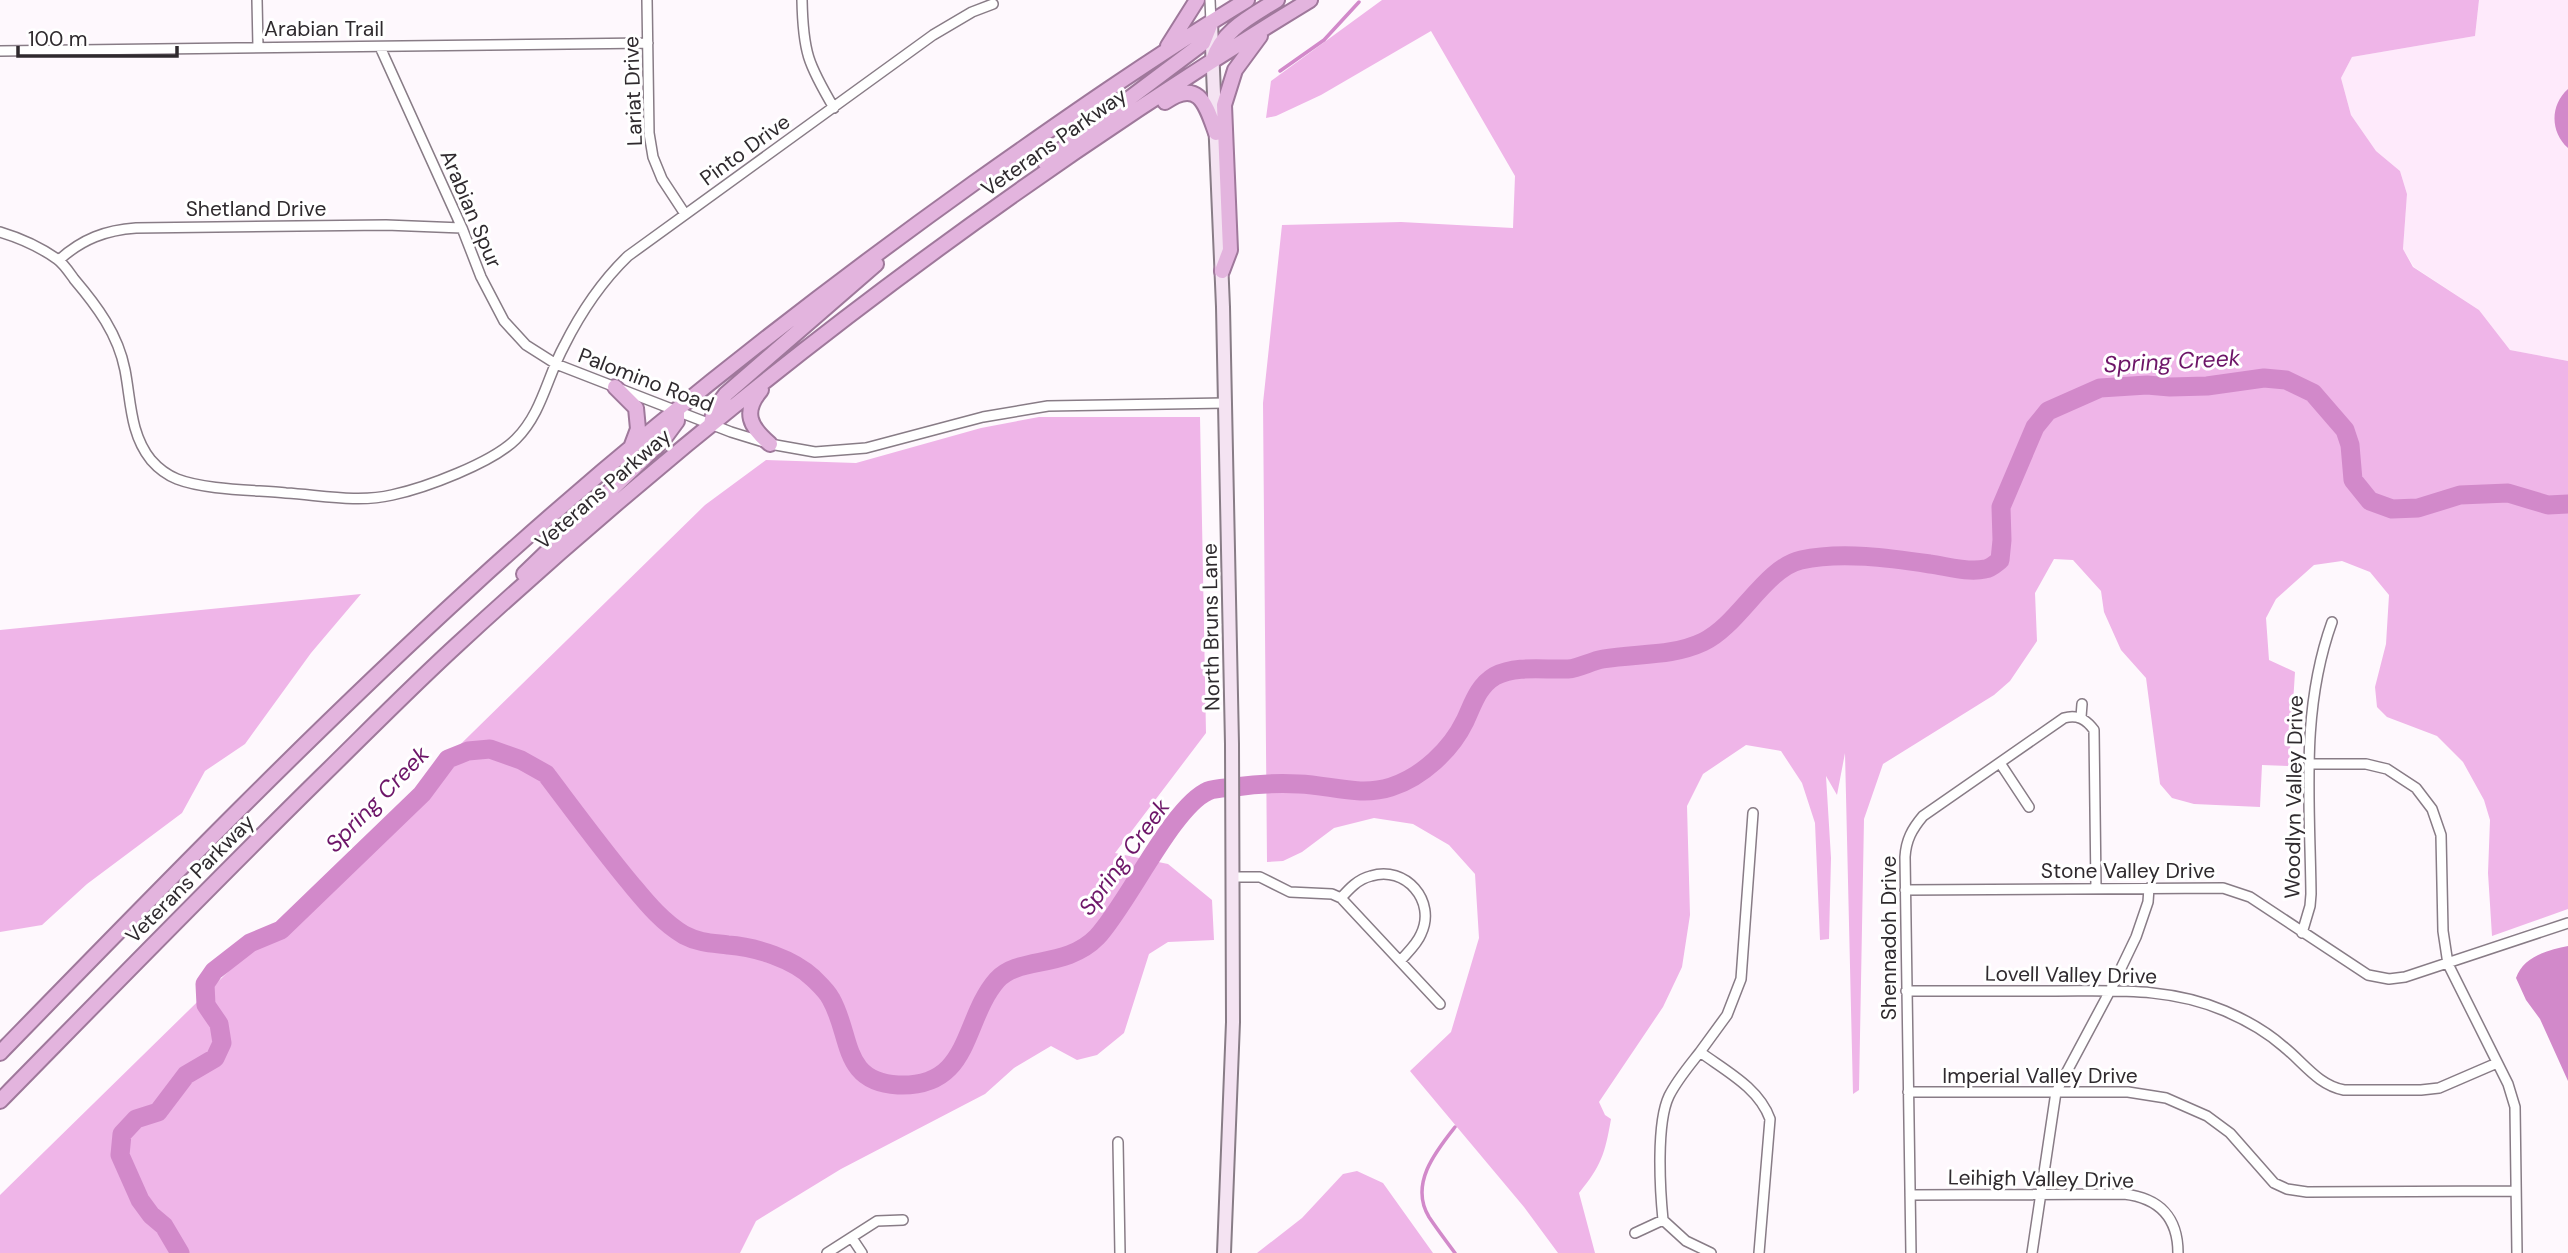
<svg xmlns="http://www.w3.org/2000/svg" width="2568" height="1253" font-family="'DM Sans',sans-serif">
<style>
.built{fill:#feeafb}
.green{fill:#efb5e8}
.water{fill:#d289ca}
.lines{fill:none;stroke-linecap:round;stroke-linejoin:round}
.stream{stroke:#d289ca;stroke-width:3.5}
.river{stroke:#d289ca;stroke-width:19}
.minor-casing{stroke:#887c86;stroke-width:12}
.secondary-casing{stroke:#887c86;stroke-width:16}
.trunk-casing{stroke:#9f789b;stroke-width:18}
.minor{stroke:#fff;stroke-width:9}
.secondary{stroke:#f4e3f2;stroke-width:12}
.trunk{stroke:#e3b4de;stroke-width:14}
.labels{text-anchor:middle;stroke-width:6;stroke-linejoin:round;paint-order:stroke}
.street-label{font-size:21px;fill:#2f2a2e;stroke:#fff}
.water-label{font-size:23px;font-style:italic;fill:#6d1568;stroke:#fff}
</style>
<rect width="100%" height="100%" fill="#fef8fd"/>
<path class="built" d="M2479 0H2568V361L2510 350 2479 310 2414 267 2403 249 2407 194 2400 171 2376 151 2351 115 2341 78 2352 57 2475 36Z"/>
<path class="green" d="M1382 0H2479L2475 36 2352 57 2341 78 2351 115 2376 151 2400 171 2407 194 2403 249 2413 267 2479 310 2510 350 2568 361V909L2492 936 2488 873 2490 820 2484 800 2463 762 2437 736 2387 717 2377 707 2375 687 2386 644 2389 595 2370 572 2342 561 2314 565 2276 599 2266 618 2269 660 2295 672 2289 766 2262 765 2260 807 2194 804 2172 798 2160 784 2146 678 2121 650 2104 612 2101 591 2073 560 2054 559 2035 593 2037 641 2010 681 1994 695 1883 764 1864 819 1859 1090 1853 1094 1845 753 1837 795 1826 776 1831 858 1829 939 1820 940 1815 823 1802 783 1781 751 1746 745 1703 774 1687 806 1690 915 1682 967 1663 1007 1599 1102 1605 1115 1611 1119C1605 1154 1601 1166 1579 1193L1595 1253H1558L1524 1207 1410 1071 1451 1032 1479 938 1475 874 1449 845 1413 824 1374 818 1334 828 1302 852 1283 861 1267 862 1263 403 1282 225 1401 222 1513 228 1515 176 1431 31 1321 95 1276 116 1266 118 1271 81Z
M1039 417H1200L1206 733 1115 853 1168 864 1212 900 1214 940 1168 942 1149 954 1124 1033 1097 1055 1077 1060 1051 1046 1014 1068 985 1094 841 1169 756 1221 740 1253H0V1195L705 505 766 460 856 463 981 428Z
M361 594 311 653 245 744 205 771 182 813 87 884 42 925 0 932V630Z
M1357 1171 1383 1183 1433 1253H1257L1302 1218 1343 1174Z"/>
<path class="water" d="M2568 89V148C2550 132 2550 105 2568 89Z
M2568 946V1081L2540 1019 2526 1000 2516 978C2523 957 2547 950 2568 946Z"/>
<g class="lines">
<path class="stream" d="M1280 71 1324 40 1359 2
M1455 1253C1446 1241 1437 1229 1429 1217 1409 1184 1436 1151 1455 1127"/>
<path class="river" d="M180 1253 164 1226 151 1215 140 1200 120 1155 122 1134 136 1119 158 1112 186 1075 215 1058 222 1043 219 1024 206 1005 205 984 214 971 250 943 281 930 422 794 448 759 468 751 490 749 521 760 546 774C574 811 601 848 631 884 646 902 662 922 684 935 699 943 712 943 728 945 756 947 793 959 813 978 819 984 827 991 831 999 852 1036 841 1082 898 1085 972 1088 962 1020 997 980 1018 956 1066 969 1097 937 1128 904 1172 807 1208 791 1215 788 1226 788 1235 787 1256 784 1278 783 1299 784 1330 785 1360 797 1391 787 1422 777 1451 750 1465 721 1473 704 1478 686 1495 676 1517 665 1544 670 1568 669 1580 668 1591 661 1603 659 1637 653 1671 657 1703 642 1738 626 1765 568 1801 560 1841 551 1890 558 1930 564 1946 566 1968 573 1985 569 1991 568 1995 564 2000 560L2002 540 2001 507 2035 427 2048 411 2100 388 2147 385 2170 387 2207 386 2264 378 2286 380 2313 393 2345 430 2350 445 2353 480 2370 501 2392 509 2418 508 2460 495 2508 493 2548 505 2568 504"/>
<g class="minor-casing">
<path id="minor" d="M257 0 258 47
M647 0 649 133 653 157 662 179 685 214
M802 0C803 52 808 64 834 108
M1210 0 1211 23
M380 47 462 228 481 277 504 321 526 345 556 364 731 432 770 444 815 452 866 448 983 417 1048 406 1226 403
M0 51 648 43
M0 232C20 238 40 247 57 259 64 264 69 272 74 279 97 306 118 334 125 370 131 401 130 434 151 460 158 468 167 475 177 479 205 490 255 490 286 493 320 495 358 503 392 495 425 488 492 463 516 439 542 413 547 377 564 346 580 314 602 281 628 256L933 35 972 12 993 4
M59 260C82 239 106 230 136 228L386 225 462 228
M2081 717 2082 704
M2000 763 2029 807
M2310 764H2366L2387 769 2416 788 2432 809 2441 835 2443 931 2448 964 2508 1084 2515 1107 2517 1253
M1753 813 1741 979 1727 1015 1700 1052C1726 1071 1759 1088 1770 1119L1759 1253
M1233 877H1260L1290 892 1332 894 1341 898 1440 1004
M1905 890 2223 888 2250 897 2368 975 2389 979 2405 977 2568 923
M1341 898C1349 889 1358 879 1371 876 1405 865 1437 901 1421 934 1417 944 1408 952 1401 960
M2302 933 2310 906 2311 894C2310 801 2300 711 2332 622
M1906 991C1956 991 2006 991 2056 991 2114 991 2170 987 2225 1011 2246 1020 2267 1032 2284 1047 2304 1063 2318 1085 2344 1090H2421L2439 1088 2497 1063
M1700 1052C1689 1066 1677 1080 1669 1096 1656 1123 1660 1190 1663 1220L1686 1241 1711 1253
M1908 1092H2128L2166 1098 2207 1116 2230 1133 2274 1183 2287 1189 2307 1192 2515 1191
M1118 1142 1120 1253
M1910 1195 2124 1194C2159 1198 2178 1217 2178 1253
M1635 1233 1663 1220
M852 1238 862 1253
M827 1253 877 1221 903 1220
M1911 1253 1905 857C1906 840 1912 829 1923 816L2064 718C2077 714 2086 719 2094 730L2096 888
M2032 1253 2056 1092 2111 989 2136 937 2148 902 2149 888"/>
</g>
<g class="secondary-casing">
<path id="secondary" d="M1211 23 1223 307 1232 744 1233 1022 1224 1253"/>
</g>
<g class="trunk-casing">
<path id="trunk" d="M1168 46 1197 0
M1213 60C1222 30 1252 16 1277 0
M1165 102C1199 78 1206 105 1216 133
M1045 162 1203 43 1211 23
M1222 271 1230 250 1224 105 1235 70 1260 36
M615 387 636 408 638 429 632 445
M761 390C742 412 750 427 770 444
M711 424 714 410 726 394 876 264
M524 574 663 440 677 421V410
M0 1053C153 896 306 738 468 590 627 444 798 309 974 183 1063 120 1153 57 1247 0
M0 1101C107 992 213 883 322 776 367 732 411 687 458 644 720 403 1006 185 1310 0"/>
</g>
<use href="#minor" class="minor"/>
<use href="#secondary" class="secondary"/>
<use href="#trunk" class="trunk"/>
</g>
<g class="labels">
<g class="street-label">
<text x="324" y="36">Arabian Trail</text>
<text transform="translate(633 91) rotate(-92)" y="7">Lariat Drive</text>
<text transform="translate(1054 142) rotate(-35)" y="7">Veterans Parkway</text>
<text transform="translate(745 150) rotate(-36)" y="7">Pinto Drive</text>
<text x="256" y="216">Shetland Drive</text>
<text transform="translate(471 209) rotate(67)" y="7">Arabian Spur</text>
<text transform="translate(646 380) rotate(21)" y="7">Palomino Road</text>
<text transform="translate(603 489) rotate(-41)" y="7">Veterans Parkway</text>
<text transform="translate(1211 627) rotate(-91)" y="7">North Bruns Lane</text>
<text transform="translate(2294 797) rotate(-89)" y="7">Woodlyn Valley Drive</text>
<text x="2128" y="878">Stone Valley Drive</text>
<text transform="translate(190 879) rotate(-45)" y="7">Veterans Parkway</text>
<text transform="translate(1889 938) rotate(-90)" y="7">Shennadoh Drive</text>
<text transform="translate(2071 975) rotate(1)" y="7">Lovell Valley Drive</text>
<text x="2040" y="1083">Imperial Valley Drive</text>
<text transform="translate(2041 1179) rotate(1)" y="7">Leihigh Valley Drive</text>
</g>
<g class="water-label">
<text transform="translate(2172 361) rotate(-3)" y="8">Spring Creek</text>
<text transform="translate(377 799) rotate(-46)" y="8">Spring Creek</text>
<text transform="translate(1124 857) rotate(-54)" y="8">Spring Creek</text>
</g>
</g>
<path d="M18 46v10h159v-10" fill="none" stroke="#2f2a2e" stroke-width="3.5"/>
<text x="28" y="46" font-size="21" fill="#2f2a2e" stroke="#ffffff" stroke-width="5" paint-order="stroke">100 m</text>
</svg>
